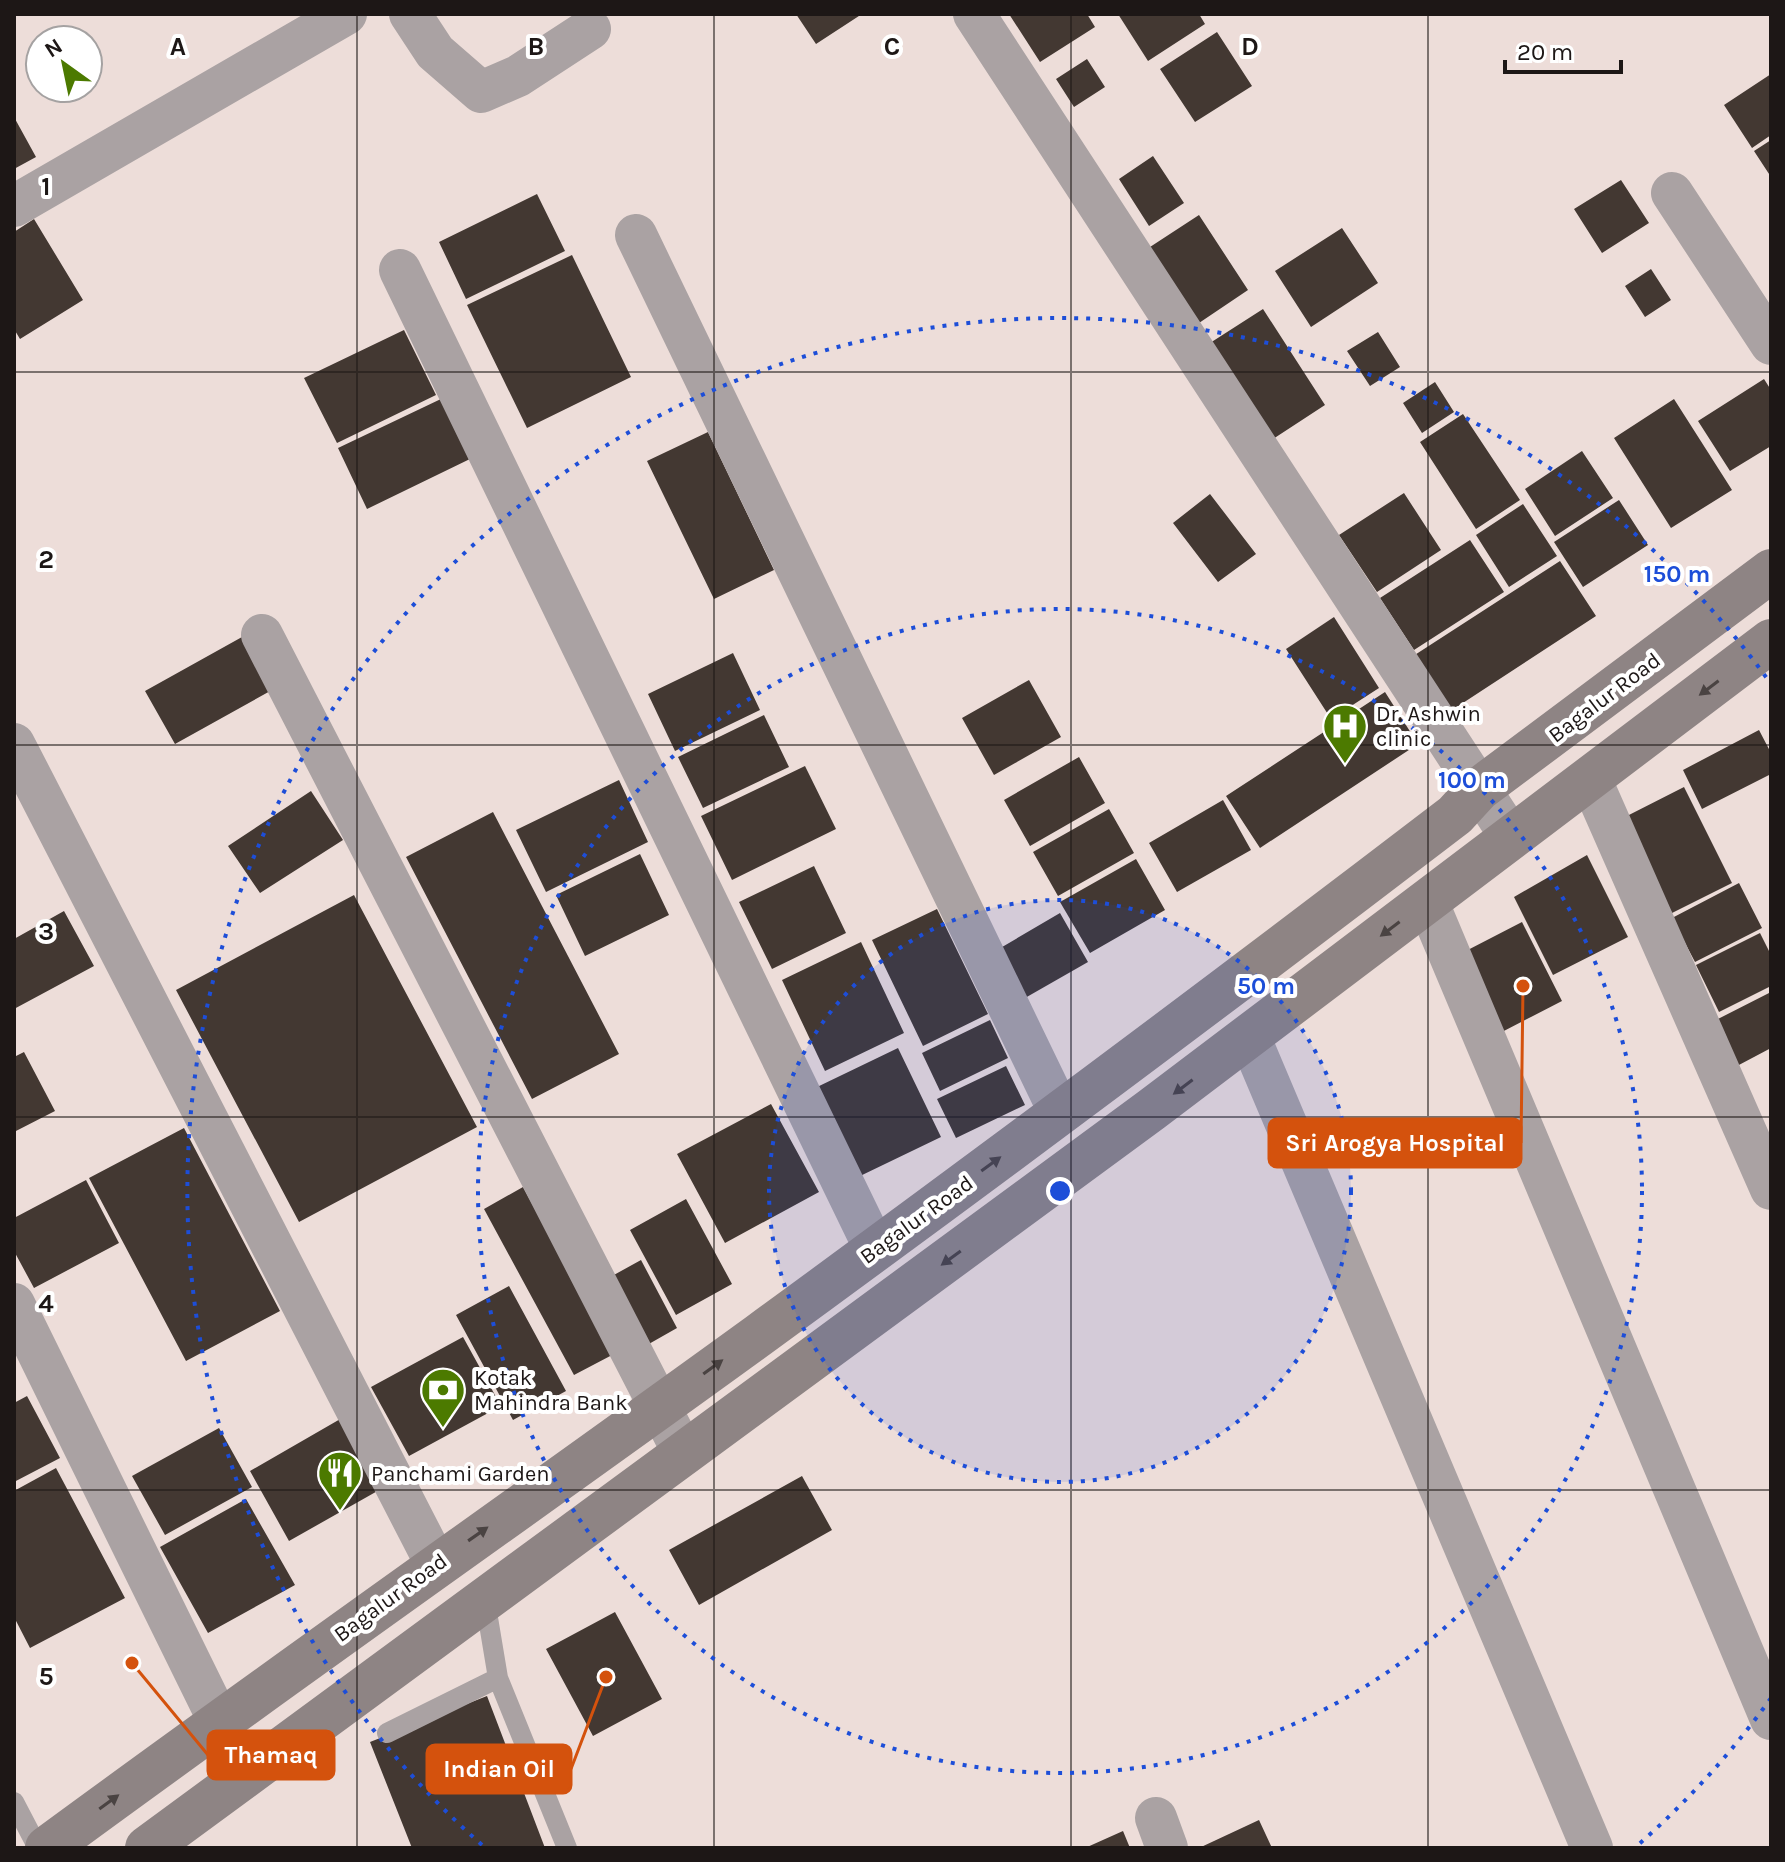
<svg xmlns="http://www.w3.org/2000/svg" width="1785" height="1862" font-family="Karla,sans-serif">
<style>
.building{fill:#433832}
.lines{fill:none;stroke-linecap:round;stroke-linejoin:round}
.lane{stroke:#aaa2a3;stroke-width:20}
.street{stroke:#aaa2a3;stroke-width:42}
.secondary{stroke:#8e8484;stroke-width:44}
.oneway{fill:#4a4342}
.grid{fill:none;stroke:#1d1716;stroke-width:2;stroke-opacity:0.55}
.ring{fill:none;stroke:#1d4ed8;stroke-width:4;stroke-dasharray:4 8}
.labels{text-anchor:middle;stroke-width:8;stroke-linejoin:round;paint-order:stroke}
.street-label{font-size:22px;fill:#1d1716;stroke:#fff}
.poi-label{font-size:22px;fill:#1d1716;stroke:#fff;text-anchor:start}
.grid-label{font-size:26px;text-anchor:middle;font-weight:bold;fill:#1d1716;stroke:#fff;stroke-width:8;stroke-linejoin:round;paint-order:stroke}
.centre{fill:#1d4ed8;stroke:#fff;stroke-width:4}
.ring-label{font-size:24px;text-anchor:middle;font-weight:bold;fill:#1d4ed8;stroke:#fff;stroke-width:8;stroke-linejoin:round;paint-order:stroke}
.leader{fill:none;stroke:#d4520d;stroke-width:3}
.callout-dot{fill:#d4520d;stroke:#fff;stroke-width:3}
.callout{fill:#d4520d;stroke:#d4520d;stroke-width:3}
.callout-label{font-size:24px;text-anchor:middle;font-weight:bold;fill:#fff}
</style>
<rect width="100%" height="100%" fill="#edddd9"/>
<path class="building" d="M796 14H862L816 44Z
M1009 14H1087L1095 27 1040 62Z
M1118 14H1199L1205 24 1148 61Z
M1217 32 1252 86 1195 122 1160 69Z
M1087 59 1105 87 1074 107 1056 79Z
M1771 74V135L1752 148 1724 105Z
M14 117 36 157 14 169Z
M1771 140V177L1754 151Z
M1153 156 1184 203 1149 226 1119 179Z
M1621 180 1649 223 1602 253 1574 209Z
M537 194 565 251 466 299 439 242Z
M1199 215 1248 290 1199 323 1150 247Z
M34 219 83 300 20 339 14 329V232Z
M1342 228 1378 283 1311 327 1275 271Z
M572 255 631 377 527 428 467 305Z
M1651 269 1671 300 1645 317 1625 286Z
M1263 309 1325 405 1273 439 1210 343Z
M404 330 436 395 337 443 304 378Z
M1378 332 1400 367 1370 386 1347 351Z
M1764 379 1771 390V446L1730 471 1698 421Z
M1435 382 1454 412 1422 433 1403 403Z
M443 398 472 458 367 509 338 448Z
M1674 399 1732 490 1671 528 1614 438Z
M1463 414 1520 500 1476 529 1420 442Z
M708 432 774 570 714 599 647 461Z
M1582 451 1613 498 1555 536 1525 489Z
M1404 493 1441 550 1377 592 1339 535Z
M1210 494 1256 554 1218 582 1173 523Z
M1619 500 1648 545 1583 587 1554 542Z
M1523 504 1557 556 1509 587 1476 535Z
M1470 540 1504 592 1414 650 1380 598Z
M1560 561 1596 616 1443 716 1407 660Z
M1334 617 1379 688 1331 719 1286 649Z
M242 637 272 690 175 744 145 691Z
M733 653 760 710 675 751 648 694Z
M1029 680 1061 737 994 775 962 718Z
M1385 692 1418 744 1260 848 1226 796Z
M764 715 789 767 703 808 678 757Z
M1759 730 1771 753V774L1702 809 1683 770Z
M1079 757 1105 803 1030 846 1004 800Z
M805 766 836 829 732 880 701 816Z
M619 780 648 842 546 892 516 830Z
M1684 787 1732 883 1672 913 1623 818Z
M311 791 343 840 260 893 228 846Z
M1223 800 1251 850 1177 892 1149 843Z
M1109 809 1134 853 1058 896 1033 852Z
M493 812 619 1054 532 1099 406 857Z
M640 854 669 915 585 956 556 895Z
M1587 855 1628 937 1553 975 1514 897Z
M1136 859 1165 910 1090 953 1060 902Z
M814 866 846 933 772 969 739 902Z
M1739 883 1762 928 1695 962 1672 918Z
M354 895 477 1127 299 1222 176 990Z
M937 909 988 1014 923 1046 872 940Z
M64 911 94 966 14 1009V939Z
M1060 913 1088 962 1025 998 997 950Z
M1522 922 1562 1001 1500 1033 1460 954Z
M1760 933 1771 955V986L1719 1012 1696 965Z
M861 942 904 1033 825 1071 782 980Z
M1771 992V1048L1737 1066 1714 1021Z
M990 1020 1008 1058 940 1091 922 1053Z
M898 1048 941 1137 858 1177 815 1088Z
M24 1052 55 1111 14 1132V1057Z
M1006 1066 1025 1105 956 1138 937 1099Z
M771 1104 819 1192 725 1243 677 1154Z
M184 1128 280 1311 186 1361 89 1178Z
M86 1180 119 1243 34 1288 14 1251V1218Z
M523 1187 614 1354 574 1375 484 1209Z
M686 1199 732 1284 676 1315 630 1230Z
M641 1260 677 1328 640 1349 603 1281Z
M509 1286 566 1391 513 1420 456 1315Z
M463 1337 501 1406 409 1456 371 1387Z
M27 1396 60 1458 14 1482V1403Z
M342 1418 381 1489 289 1541 250 1471Z
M219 1428 252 1487 165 1535 132 1476Z
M56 1468 125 1598 30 1648 14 1617V1491Z
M802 1476 832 1530 699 1605 669 1550Z
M246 1499 295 1585 208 1633 160 1547Z
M615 1612 662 1699 593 1736 546 1649Z
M487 1696 545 1848H412L370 1742Z
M1259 1820 1272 1848H1199Z
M1123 1831 1130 1848H1085Z"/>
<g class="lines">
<path class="lane" d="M485 1600 498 1678 567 1848
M387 1733 498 1678
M14 1802 38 1848"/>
<path class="street" d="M410 14 435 52 481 92 518 76 590 29
M974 14 1511 837
M1672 193 1771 344
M14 206 346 14
M636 235 1060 1113
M400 270 875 1249
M262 635 684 1454
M14 744 436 1564
M1590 778 1771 1189
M1427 901 1771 1719
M1249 1036 1592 1848
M14 1304 219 1721
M1156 1818 1167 1848"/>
<path class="secondary" d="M47 1848C282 1675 522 1507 759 1335 993 1164 1225 991 1455 815L1478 790 1771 571
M147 1848 1151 1110 1771 641"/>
</g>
<defs><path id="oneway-solid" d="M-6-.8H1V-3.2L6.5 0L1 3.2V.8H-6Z" transform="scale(2)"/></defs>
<g class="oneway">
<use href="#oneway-solid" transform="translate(1709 688) rotate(143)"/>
<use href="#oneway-solid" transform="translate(1390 929) rotate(143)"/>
<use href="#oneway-solid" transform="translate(1183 1087) rotate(143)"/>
<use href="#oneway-solid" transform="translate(991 1164) rotate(-36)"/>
<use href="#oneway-solid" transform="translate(951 1258) rotate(144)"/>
<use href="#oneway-solid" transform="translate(713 1367) rotate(-36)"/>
<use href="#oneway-solid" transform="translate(478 1534) rotate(-35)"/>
<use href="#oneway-solid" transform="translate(109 1802) rotate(-36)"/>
</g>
<path class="grid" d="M357 14V1848M714 14V1848M1071 14V1848M1428 14V1848M14 372H1771M14 745H1771M14 1117H1771M14 1490H1771"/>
<circle cx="1060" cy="1191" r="291" fill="#1d4ed8" fill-opacity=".12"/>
<g class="ring">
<circle cx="1060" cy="1191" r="291"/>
<circle cx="1060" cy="1191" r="582"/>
<path d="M1771 1698A873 873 0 0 1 1638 1845M482 1845A873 873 0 1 1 1771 684"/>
</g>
<defs>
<g id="hospital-pin" transform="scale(2.3)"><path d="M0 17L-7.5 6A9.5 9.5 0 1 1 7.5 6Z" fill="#4c7a00" stroke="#fff"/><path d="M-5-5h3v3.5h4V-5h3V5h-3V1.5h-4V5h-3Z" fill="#fff"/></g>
<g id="bank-pin" transform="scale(2.3)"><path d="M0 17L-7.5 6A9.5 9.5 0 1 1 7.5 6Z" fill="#4c7a00" stroke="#fff"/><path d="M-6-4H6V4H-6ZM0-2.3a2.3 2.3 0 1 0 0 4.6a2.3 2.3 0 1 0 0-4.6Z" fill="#fff"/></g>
<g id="restaurant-pin" transform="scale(2.3)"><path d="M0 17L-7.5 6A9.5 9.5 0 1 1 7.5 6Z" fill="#4c7a00" stroke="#fff"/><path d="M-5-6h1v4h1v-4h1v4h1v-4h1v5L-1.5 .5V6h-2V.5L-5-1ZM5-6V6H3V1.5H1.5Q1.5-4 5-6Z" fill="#fff"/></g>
</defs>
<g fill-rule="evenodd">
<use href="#hospital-pin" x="1345" y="726"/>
<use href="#bank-pin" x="443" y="1390"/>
<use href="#restaurant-pin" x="340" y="1473"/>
</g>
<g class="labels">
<g class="street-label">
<text transform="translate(1604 697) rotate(-37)" y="8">Bagalur Road</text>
<text transform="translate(916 1219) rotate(-36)" y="8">Bagalur Road</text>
<text transform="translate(390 1597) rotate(-36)" y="8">Bagalur Road</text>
</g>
<g class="poi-label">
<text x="1376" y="721">Dr. Ashwin<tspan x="1376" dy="25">clinic</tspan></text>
<text x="474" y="1385">Kotak<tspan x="474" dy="25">Mahindra Bank</tspan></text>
<text x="371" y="1481">Panchami Garden</text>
</g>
</g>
<g class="grid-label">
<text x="178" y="55">A</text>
<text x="536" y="55">B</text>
<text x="892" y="55">C</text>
<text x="1250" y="55">D</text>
<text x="46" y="195">1</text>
<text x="46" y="568">2</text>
<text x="46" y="940">3</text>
<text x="46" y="1312">4</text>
<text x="46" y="1685">5</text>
</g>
<circle cx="1060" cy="1191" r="12" class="centre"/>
<g class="ring-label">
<text x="1677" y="582">150 m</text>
<text x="1472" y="788">100 m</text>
<text x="1266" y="994">50 m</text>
</g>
<path class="leader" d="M1523 986L1521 1143M132 1663L208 1755M606 1677L571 1769"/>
<g class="callout-dot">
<circle cx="1523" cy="986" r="8"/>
<circle cx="132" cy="1663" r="8"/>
<circle cx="606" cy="1677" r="8"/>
</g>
<g class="callout">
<rect x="1269" y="1119" width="252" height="48" rx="8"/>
<rect x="208" y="1731" width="126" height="48" rx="8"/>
<rect x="427" y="1745" width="144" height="48" rx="8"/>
</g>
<g class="callout-label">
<text x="1395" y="1151">Sri Arogya Hospital</text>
<text x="271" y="1763">Thamaq</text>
<text x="499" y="1777">Indian Oil</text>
</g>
<rect width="1785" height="1862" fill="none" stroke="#1d1716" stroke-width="32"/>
<g transform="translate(64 64) rotate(327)"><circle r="38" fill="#ffffff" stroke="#a5a2a2" stroke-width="2"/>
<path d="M0-6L14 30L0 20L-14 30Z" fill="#4c7a00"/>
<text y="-12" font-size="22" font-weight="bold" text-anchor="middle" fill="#1d1716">N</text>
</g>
<path d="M1505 60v12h116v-12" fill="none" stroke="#1d1716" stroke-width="4"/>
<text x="1517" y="60" font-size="24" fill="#1d1716" stroke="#ffffff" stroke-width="6" paint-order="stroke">20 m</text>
</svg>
